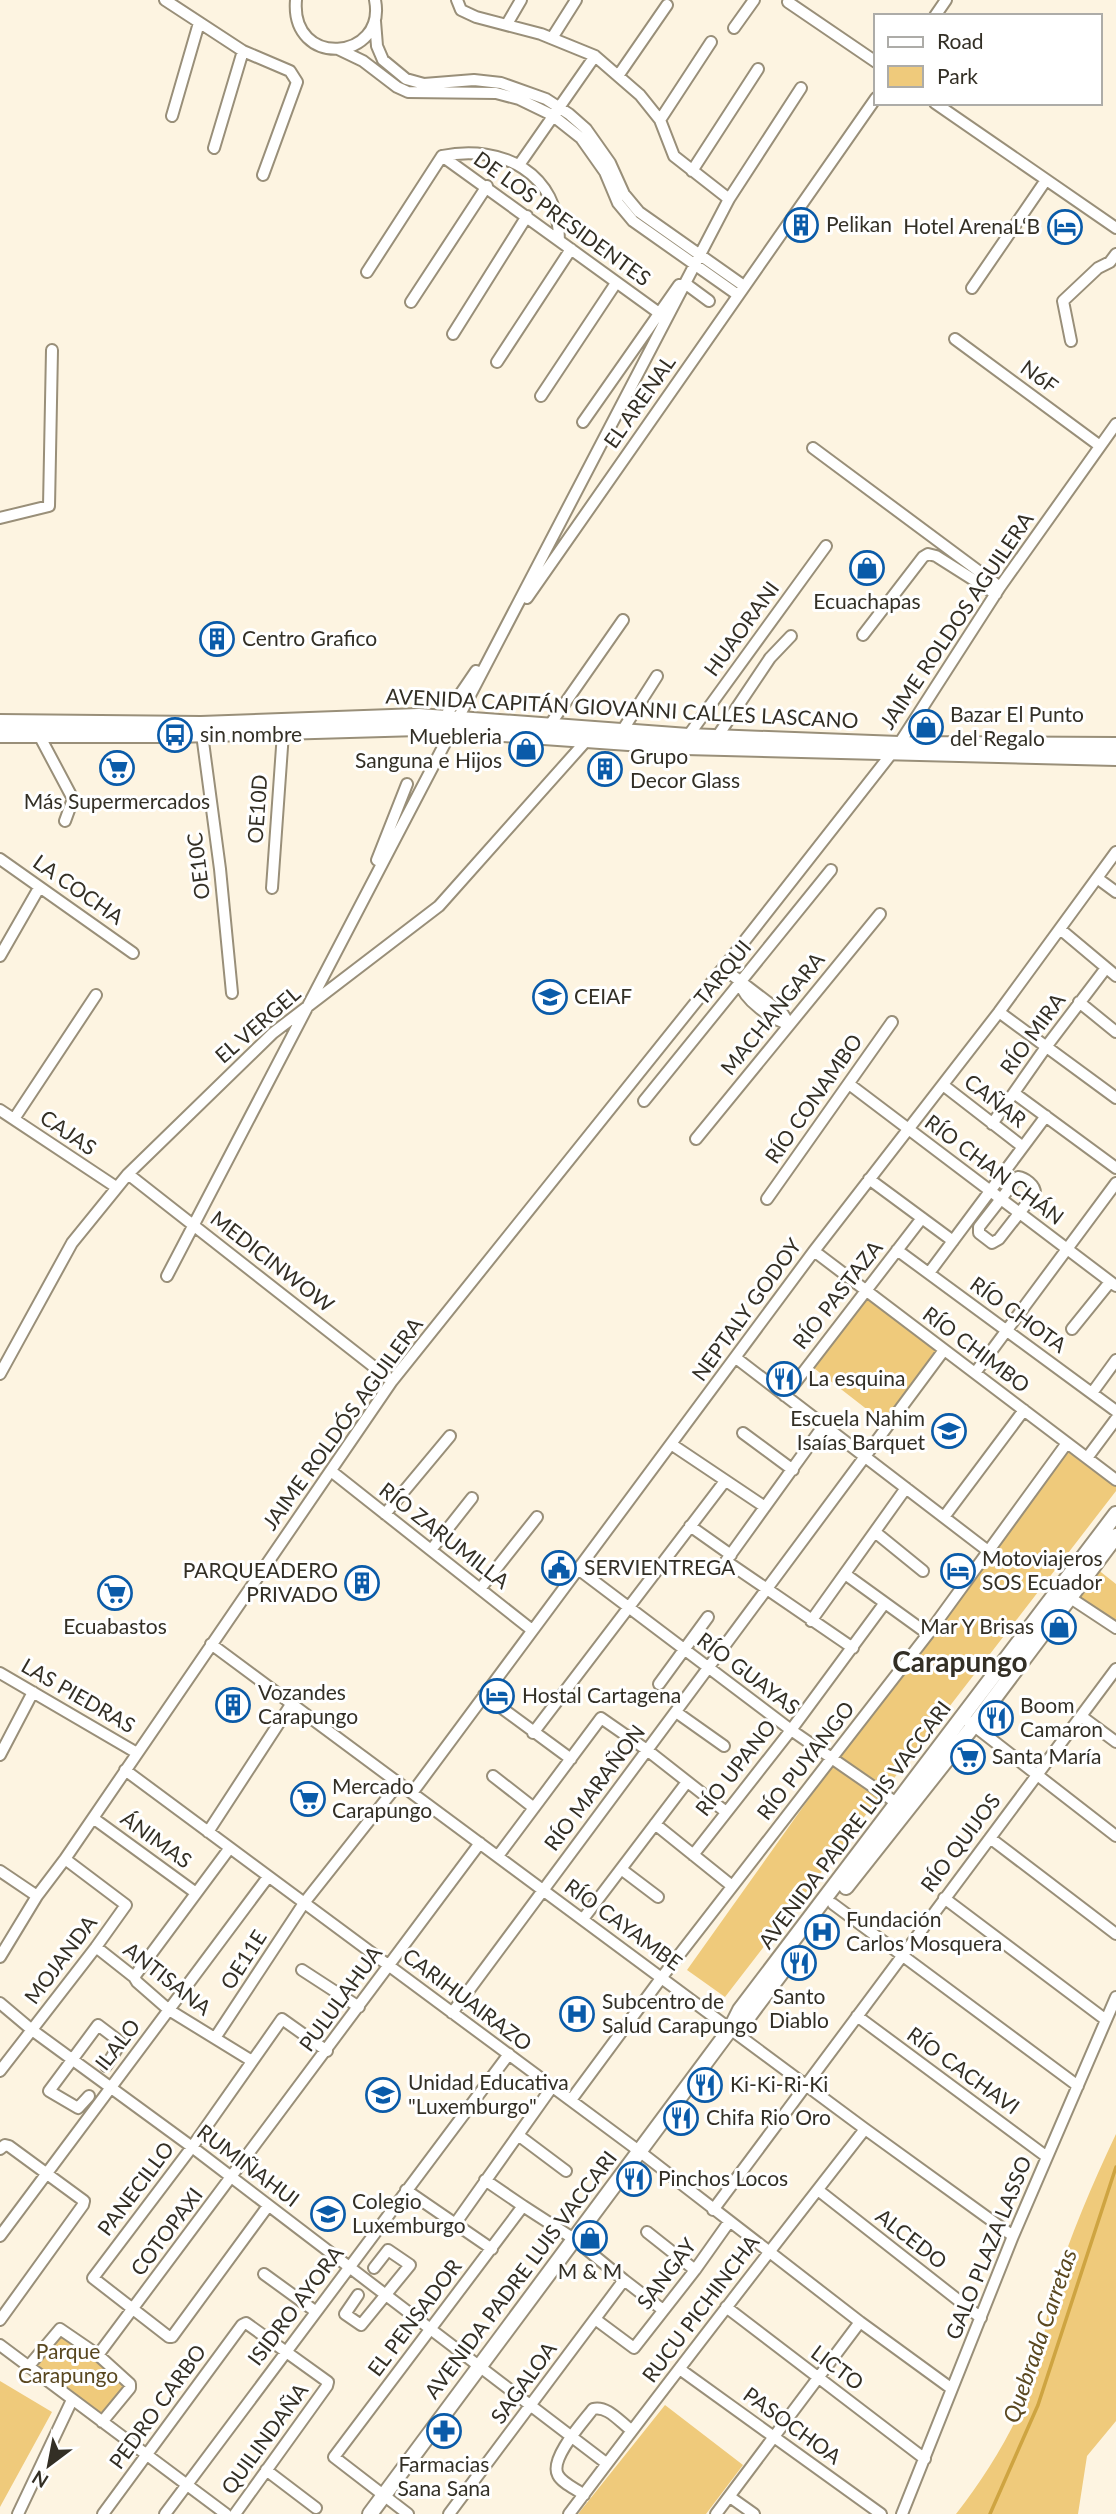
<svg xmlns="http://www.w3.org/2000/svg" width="1116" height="2514" font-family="Lato,sans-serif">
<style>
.green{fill:#efca7b}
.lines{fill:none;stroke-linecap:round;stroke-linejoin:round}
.stream{stroke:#cea441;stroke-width:3.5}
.minor-casing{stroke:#998f79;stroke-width:14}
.major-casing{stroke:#998f79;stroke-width:18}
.minor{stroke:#fff;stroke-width:10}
.major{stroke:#fff;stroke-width:14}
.labels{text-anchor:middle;stroke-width:6;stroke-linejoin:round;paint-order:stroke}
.street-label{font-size:21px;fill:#332f25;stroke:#fff}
.poi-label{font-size:21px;fill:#332f25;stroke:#fff;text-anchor:start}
.park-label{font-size:21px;fill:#59471f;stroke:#fff}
.water-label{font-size:23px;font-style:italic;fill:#5a4820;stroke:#fff}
.district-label{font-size:28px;font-weight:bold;fill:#332f25;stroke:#fff}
</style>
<rect width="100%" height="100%" fill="#fdf4e1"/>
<path class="green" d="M864 1293 940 1349 887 1425 810 1365Z
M1061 1444 1116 1485V1491L725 1997 687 1970Z
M1097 1569 1116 1584V1623L1077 1596Z
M1116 2134V2421L1087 2456 1078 2514H956C991 2469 1023 2416 1039 2360 1045 2340 1045 2318 1051 2297 1068 2241 1091 2187 1116 2134Z
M59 2331 128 2384 103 2417 33 2365Z
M0 2381 52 2412 0 2507Z
M665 2405 743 2465 706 2514H578Z"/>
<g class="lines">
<path class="stream" d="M990 2514 1038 2405 1116 2167"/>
<g class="minor-casing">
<path id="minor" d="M165 0 243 51 290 71 297 82 263 175
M296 0C290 69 387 61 375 0
M457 0 461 10 476 17 541 34 595 56 640 95 660 120 674 156 729 199
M788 2 876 62
M935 16 946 0
M375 21 377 46 383 60 406 79 424 84 474 80 501 83 546 99 569 114 586 129 610 163 624 194 639 212 744 286
M507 24 521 0
M734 28 754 0
M552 38 576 0
M338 49 363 61 397 87 408 92 496 93 519 99 552 115 581 138 605 172 618 203 633 221 738 295
M618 76 667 5
M935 103 1116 228
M172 116 199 23
M660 120 711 42
M214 148 243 51
M442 156 659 313
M442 156C503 144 559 173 559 240
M519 165 595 56
M692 171 758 69
M367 272 442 156
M972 288 1046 180
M411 302 487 186
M453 334 527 216
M955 339 1100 446
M1071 341 1063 301 1098 268 1110 262 1116 254
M497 362 571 249
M541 396 616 283
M583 422 679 285 686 284 709 301
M813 448 1000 587
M0 518 49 506 52 350
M527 598 876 98
M863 635 923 557 928 554 936 556 996 594
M442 721 476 671
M549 726 623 620
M622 731 657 676
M202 734 220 869 232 993
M39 735 73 799 65 821
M688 736 826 546
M717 737 770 658 791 636
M0 859 133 953
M377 860 407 784
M1097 878 1116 892
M272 888 283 733
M1060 929 1116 976
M0 956 39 888
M723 968 783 1014 789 1024
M740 983C744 1000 772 1020 789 1024
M1079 1002 1116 1032
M999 1012 1116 1098
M849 1084 1116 1286
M943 1085 1023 1147
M1014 1093 1116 1168
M644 1101 831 870
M0 1110 116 1187
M14 1119 96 995
M992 1124 1046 1047 1106 968
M696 1139 880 914
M128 1174 392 1381
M1018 1177C1025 1178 1035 1185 1035 1193L999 1239 992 1243 979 1233V1227Z
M869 1179 953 1241
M767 1199 892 1022
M897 1250 1116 1411
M814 1251 1116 1480
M929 1273 1046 1116
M167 1276 729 199 801 88
M1072 1329 1110 1282
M736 1358 988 1551
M975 1373 1116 1183
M0 1374 72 1243 128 1174 273 1033 439 906 586 741
M1092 1393 1116 1360
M785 1396 922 1218
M824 1425 726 1561 853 1648
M743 1433 793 1470
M671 1444 765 1507
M1087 1458 1116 1419
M331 1471 532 1630
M385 1514 450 1436
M944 1517 1024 1410
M690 1526 731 1555
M875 1532 923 1571
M431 1550 472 1498
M578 1569 791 1730 898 1804
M845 1574 928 1634
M480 1589 537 1517
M1066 1595 1116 1628
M811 1621 906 1488
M211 1644 865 2129 1013 2236
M0 1673 137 1753
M659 1684 708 1617
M484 1695 571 1759
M676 1712 724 1746
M1081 1716 1116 1742
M969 1722 1116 1836
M533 1733 725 1481
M0 1755 33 1692
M125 1770 639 2151 860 2322 952 2389
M493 1776 534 1808
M412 1793 814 1251 999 1012 1116 852
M93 1818 196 1893
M655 1824 732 1886
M208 1832 292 1703
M990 1838 1116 1934
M693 1855 791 1730 884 1604
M498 1856 601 1718 647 1750 726 1812
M621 1869 658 1897
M0 1871 37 1896
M944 1898 1106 2020
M833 1904 1078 2086
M583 1919 687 1782
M96 1947 134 1977 137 1982 169 2010 252 2061
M0 1957 37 1896 65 1859 392 1381 728 962 899 744 1000 587 1116 424
M302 1970 359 2007
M134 1977 229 1849
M0 2003 32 2030 192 2147 606 2463
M452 2013 944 1350
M857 2016 1047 2157
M215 2038 304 1903 399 1783
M0 2071 96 1947 126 1905 65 1859
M89 2096 78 2108 49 2091 98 2025 119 2041 120 2044 106 2066
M571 2100 662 1977 928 1634 1067 1443
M518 2135 566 2171
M0 2149 5 2145 9 2146 84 2201 83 2205 0 2320
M485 2180 523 2206
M406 2190 492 2249
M818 2190 981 2318
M268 2206 172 2337H169L93 2278 192 2147 282 2019 327 2051
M713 2210 1116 1669
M455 2224 552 2087
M647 2232 695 2270
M0 2236 268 1877
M264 2274 315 2311
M624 2280 663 2310
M358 2295 345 2314 361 2325 410 2265 388 2250 374 2268
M726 2307 925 2459
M595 2319 634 2348 695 2270 729 2222
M0 2345 226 2514
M98 2355 480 1843
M28 2367 60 2329 98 2355 130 2384V2388L102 2422
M681 2370 881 2514
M266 2470 316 2508
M584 2495C576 2489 562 2483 558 2475 549 2459 583 2422 593 2409 607 2405 620 2422 631 2430
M730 2497 754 2514
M18 2514 72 2400
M103 2514 242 2325 246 2323 328 2382 327 2386 235 2514
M165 2514 509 2054
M408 2514 334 2457 523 2206 574 2239 624 2280 449 2514
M569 2514C666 2385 765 2257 865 2129
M716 2514 860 2322
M902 2514 1013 2236 1116 1997"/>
</g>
<g class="major-casing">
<path id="major" d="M0 722 201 724 419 716 688 736 899 744 1116 745
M0 735H175L419 728 685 747 1116 758
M846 1887 974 1725 1116 1536
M732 2027 748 2017 787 1965
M370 2514 731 2028 740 2010 1116 1514"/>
</g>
<use href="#minor" class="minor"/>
<use href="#major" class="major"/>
</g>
<defs>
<g id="building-ring" transform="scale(1.75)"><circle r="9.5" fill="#fff" stroke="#0a5ba9" stroke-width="1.5"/><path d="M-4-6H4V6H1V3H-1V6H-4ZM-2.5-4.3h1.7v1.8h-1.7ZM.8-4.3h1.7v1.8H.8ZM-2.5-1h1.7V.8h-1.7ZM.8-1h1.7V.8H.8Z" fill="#0a5ba9"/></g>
<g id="hotel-ring" transform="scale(1.75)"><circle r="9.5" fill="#fff" stroke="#0a5ba9" stroke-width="1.5"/><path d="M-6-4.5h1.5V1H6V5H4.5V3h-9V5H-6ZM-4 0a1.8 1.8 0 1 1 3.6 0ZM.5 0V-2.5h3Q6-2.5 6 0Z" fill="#0a5ba9"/></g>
<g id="shop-ring" transform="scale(1.75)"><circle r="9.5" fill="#fff" stroke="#0a5ba9" stroke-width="1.5"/><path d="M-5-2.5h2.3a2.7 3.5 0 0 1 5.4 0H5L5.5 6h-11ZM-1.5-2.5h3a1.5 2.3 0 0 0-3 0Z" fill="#0a5ba9"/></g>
<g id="bus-ring" transform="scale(1.75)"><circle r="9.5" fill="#fff" stroke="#0a5ba9" stroke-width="1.5"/><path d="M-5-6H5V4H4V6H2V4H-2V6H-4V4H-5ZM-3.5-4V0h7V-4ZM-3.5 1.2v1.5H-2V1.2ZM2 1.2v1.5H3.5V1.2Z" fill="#0a5ba9"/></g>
<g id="supermarket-ring" transform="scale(1.75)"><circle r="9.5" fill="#fff" stroke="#0a5ba9" stroke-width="1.5"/><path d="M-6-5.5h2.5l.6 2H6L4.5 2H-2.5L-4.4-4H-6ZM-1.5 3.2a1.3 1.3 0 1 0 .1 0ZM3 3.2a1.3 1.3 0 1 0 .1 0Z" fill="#0a5ba9"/></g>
<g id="school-ring" transform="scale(1.75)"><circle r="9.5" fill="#fff" stroke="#0a5ba9" stroke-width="1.5"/><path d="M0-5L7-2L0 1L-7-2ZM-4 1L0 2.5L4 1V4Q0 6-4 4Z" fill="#0a5ba9"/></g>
<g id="restaurant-ring" transform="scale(1.75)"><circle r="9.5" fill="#fff" stroke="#0a5ba9" stroke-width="1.5"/><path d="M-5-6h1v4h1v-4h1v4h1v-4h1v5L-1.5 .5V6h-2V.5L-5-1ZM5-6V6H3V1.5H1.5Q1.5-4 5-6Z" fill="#0a5ba9"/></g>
<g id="civic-ring" transform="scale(1.75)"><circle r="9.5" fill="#fff" stroke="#0a5ba9" stroke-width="1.5"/><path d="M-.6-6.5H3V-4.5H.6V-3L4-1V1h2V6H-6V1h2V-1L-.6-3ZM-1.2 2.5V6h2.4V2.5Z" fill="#0a5ba9"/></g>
<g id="hospital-ring" transform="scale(1.75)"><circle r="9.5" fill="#fff" stroke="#0a5ba9" stroke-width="1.5"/><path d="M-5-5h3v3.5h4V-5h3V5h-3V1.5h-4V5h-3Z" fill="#0a5ba9"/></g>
<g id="pharmacy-ring" transform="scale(1.75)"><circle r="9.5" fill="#fff" stroke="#0a5ba9" stroke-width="1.5"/><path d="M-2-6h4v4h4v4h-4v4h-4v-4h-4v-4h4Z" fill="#0a5ba9"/></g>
</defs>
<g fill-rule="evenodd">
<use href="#building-ring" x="801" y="225"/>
<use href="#hotel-ring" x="1065" y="227"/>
<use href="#shop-ring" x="867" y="568"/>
<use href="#building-ring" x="217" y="639"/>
<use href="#shop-ring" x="926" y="727"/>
<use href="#bus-ring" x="175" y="735"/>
<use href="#shop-ring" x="526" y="749"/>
<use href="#supermarket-ring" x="117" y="768"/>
<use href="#building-ring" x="605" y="769"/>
<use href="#school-ring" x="550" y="997"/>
<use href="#restaurant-ring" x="784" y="1379"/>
<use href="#school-ring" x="949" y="1431"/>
<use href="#civic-ring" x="559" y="1568"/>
<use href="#hotel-ring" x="958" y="1571"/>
<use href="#building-ring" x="362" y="1583"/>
<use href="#supermarket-ring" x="115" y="1593"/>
<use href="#shop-ring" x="1059" y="1627"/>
<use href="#hotel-ring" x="497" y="1696"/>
<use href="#building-ring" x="233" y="1705"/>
<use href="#restaurant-ring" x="996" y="1718"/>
<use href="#supermarket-ring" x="968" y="1757"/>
<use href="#supermarket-ring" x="308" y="1799"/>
<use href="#hospital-ring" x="822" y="1932"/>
<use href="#restaurant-ring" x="799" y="1963"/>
<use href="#hospital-ring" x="577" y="2014"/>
<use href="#restaurant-ring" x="705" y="2085"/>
<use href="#school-ring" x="383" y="2095"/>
<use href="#restaurant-ring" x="681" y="2118"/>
<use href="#restaurant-ring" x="634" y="2179"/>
<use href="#school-ring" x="328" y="2214"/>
<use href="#shop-ring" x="590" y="2238"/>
<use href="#pharmacy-ring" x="444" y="2431"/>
</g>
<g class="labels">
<g class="street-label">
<text transform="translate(562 219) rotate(36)" y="7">DE LOS PRESIDENTES</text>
<text transform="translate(1039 377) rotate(36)" y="7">N6F</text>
<text transform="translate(640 402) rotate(-55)" y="7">EL ARENAL</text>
<text transform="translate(957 621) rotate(-56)" y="7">JAIME ROLDOS AGUILERA</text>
<text transform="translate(742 629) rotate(-54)" y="7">HUAORANI</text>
<text transform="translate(622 709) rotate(3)" y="7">AVENIDA CAPITÁN GIOVANNI CALLES LASCANO</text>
<text transform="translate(258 809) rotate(-86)" y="7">OE10D</text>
<text transform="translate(199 866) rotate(-97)" y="7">OE10C</text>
<text transform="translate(78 890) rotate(35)" y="7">LA COCHA</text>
<text transform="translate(723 973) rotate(-51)" y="7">TARQUI</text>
<text transform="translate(773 1014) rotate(-51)" y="7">MACHANGARA</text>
<text transform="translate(258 1025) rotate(-41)" y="7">EL VERGEL</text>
<text transform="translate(1033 1034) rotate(-54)" y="7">RÍO MIRA</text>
<text transform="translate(814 1099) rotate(-55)" y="7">RÍO CONAMBO</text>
<text transform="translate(995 1101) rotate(38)" y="7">CAÑAR</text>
<text transform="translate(68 1133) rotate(34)" y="7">CAJAS</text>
<text transform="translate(994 1170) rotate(37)" y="7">RÍO CHAN CHÁN</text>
<text transform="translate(272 1262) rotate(38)" y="7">MEDICINWOW</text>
<text transform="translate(838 1295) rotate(-52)" y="7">RÍO PASTAZA</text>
<text transform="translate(747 1310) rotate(-54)" y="7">NEPTALY GODOY</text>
<text transform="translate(1018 1315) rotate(36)" y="7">RÍO CHOTA</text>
<text transform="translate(976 1350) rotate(37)" y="7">RÍO CHIMBO</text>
<text transform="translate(343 1424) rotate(-54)" y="7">JAIME ROLDÓS AGUILERA</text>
<text transform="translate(444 1536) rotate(38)" y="7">RÍO ZARUMILLA</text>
<text transform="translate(748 1674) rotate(37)" y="7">RÍO GUAYAS</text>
<text transform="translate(78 1696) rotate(30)" y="7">LAS PIEDRAS</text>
<text transform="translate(806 1761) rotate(-52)" y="7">RÍO PUYANGO</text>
<text transform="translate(736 1768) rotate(-52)" y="7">RÍO UPANO</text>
<text transform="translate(595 1788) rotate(-53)" y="7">RÍO MARAÑON</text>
<text transform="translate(855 1825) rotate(-53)" y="7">AVENIDA PADRE LUIS VACCARI</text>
<text transform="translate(156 1840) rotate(36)" y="7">ÁNIMAS</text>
<text transform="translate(961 1843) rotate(-53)" y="7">RÍO QUIJOS</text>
<text transform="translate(623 1925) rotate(36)" y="7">RÍO CAYAMBE</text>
<text transform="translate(61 1960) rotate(-53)" y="7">MOJANDA</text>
<text transform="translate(244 1960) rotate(-57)" y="7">OE11E</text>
<text transform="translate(167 1979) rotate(38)" y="7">ANTISANA</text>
<text transform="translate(341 1999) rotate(-54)" y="7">PULULAHUA</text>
<text transform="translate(467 2000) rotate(37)" y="7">CARIHUAIRAZO</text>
<text transform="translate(118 2045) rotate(-52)" y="7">ILALO</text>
<text transform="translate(963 2071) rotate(36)" y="7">RÍO CACHAVI</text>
<text transform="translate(248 2166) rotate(37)" y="7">RUMIÑAHUI</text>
<text transform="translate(136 2189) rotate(-53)" y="7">PANECILLO</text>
<text transform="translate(167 2232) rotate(-53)" y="7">COTOPAXI</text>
<text transform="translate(911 2239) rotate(38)" y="7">ALCEDO</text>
<text transform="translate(989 2248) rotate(-68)" y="7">GALO PLAZA LASSO</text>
<text transform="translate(667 2274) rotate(-53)" y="7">SANGAY</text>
<text transform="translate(521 2275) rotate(-53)" y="7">AVENIDA PADRE LUIS VACCARI</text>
<text transform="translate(296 2306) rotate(-53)" y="7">ISIDRO AYORA</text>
<text transform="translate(701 2309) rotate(-53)" y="7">RUCU PICHINCHA</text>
<text transform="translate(415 2318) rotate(-53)" y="7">EL PENSADOR</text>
<text transform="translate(837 2368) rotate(37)" y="7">LICTO</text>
<text transform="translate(524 2383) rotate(-54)" y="7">SAGALOA</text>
<text transform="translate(158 2407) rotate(-54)" y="7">PEDRO CARBO</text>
<text transform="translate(792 2426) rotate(36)" y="7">PASOCHOA</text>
<text transform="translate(265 2439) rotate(-54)" y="7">QUILINDAÑA</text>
</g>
<g class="poi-label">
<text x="826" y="232">Pelikan</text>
<text x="1040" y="234" text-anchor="end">Hotel ArenaL‘B</text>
<text x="867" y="609" text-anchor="middle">Ecuachapas</text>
<text x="242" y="646">Centro Grafico</text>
<text x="950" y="722">Bazar El Punto<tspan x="950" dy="24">del Regalo</tspan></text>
<text x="200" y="742">sin nombre</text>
<text x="502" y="744" text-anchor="end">Muebleria<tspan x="502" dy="24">Sanguna e Hijos</tspan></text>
<text x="630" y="764">Grupo<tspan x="630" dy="24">Decor Glass</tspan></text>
<text x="117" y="809" text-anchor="middle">Más Supermercados</text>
<text x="574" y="1004">CEIAF</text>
<text x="808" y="1386">La esquina</text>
<text x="925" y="1426" text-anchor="end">Escuela Nahim<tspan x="925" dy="24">Isaías Barquet</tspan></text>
<text x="982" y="1566">Motoviajeros<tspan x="982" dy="24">SOS Ecuador</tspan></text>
<text x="584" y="1575">SERVIENTREGA</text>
<text x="338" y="1578" text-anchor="end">PARQUEADERO<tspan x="338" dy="24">PRIVADO</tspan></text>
<text x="115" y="1634" text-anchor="middle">Ecuabastos</text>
<text x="1034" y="1634" text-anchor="end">Mar Y Brisas</text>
<text x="258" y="1700">Vozandes<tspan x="258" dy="24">Carapungo</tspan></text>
<text x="522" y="1703">Hostal Cartagena</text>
<text x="1020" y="1713">Boom<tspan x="1020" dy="24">Camaron</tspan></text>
<text x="992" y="1764">Santa María</text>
<text x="332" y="1794">Mercado<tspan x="332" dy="24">Carapungo</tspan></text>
<text x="846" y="1927">Fundación<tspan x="846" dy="24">Carlos Mosquera</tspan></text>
<text x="799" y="2004" text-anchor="middle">Santo<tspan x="799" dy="24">Diablo</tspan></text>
<text x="602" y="2009">Subcentro de<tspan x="602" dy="24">Salud Carapungo</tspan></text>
<text x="408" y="2090">Unidad Educativa<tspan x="408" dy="24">"Luxemburgo"</tspan></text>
<text x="730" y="2092">Ki-Ki-Ri-Ki</text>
<text x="706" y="2125">Chifa Rio Oro</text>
<text x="658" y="2186">Pinchos Locos</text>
<text x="352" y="2209">Colegio<tspan x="352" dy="24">Luxemburgo</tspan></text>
<text x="590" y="2279" text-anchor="middle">M &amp; M</text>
<text x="444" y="2472" text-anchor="middle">Farmacias<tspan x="444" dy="24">Sana Sana</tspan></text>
</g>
<g class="park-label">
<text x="68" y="2359">Parque<tspan x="68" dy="24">Carapungo</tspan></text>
</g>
<g class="water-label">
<text transform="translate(1040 2336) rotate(-71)" y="8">Quebrada Carretas</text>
</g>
<g class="district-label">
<text x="960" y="1672">Carapungo</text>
</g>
</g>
<rect x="874" y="14" width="228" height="91" fill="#ffffff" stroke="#adaca8" stroke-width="2"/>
<rect x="888" y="37" width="35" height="10" fill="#ffffff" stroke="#adaca8" stroke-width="2"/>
<text x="937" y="49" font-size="21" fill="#332f25">Road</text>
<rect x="888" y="66" width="35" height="21" fill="#efca7b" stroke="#adaca8" stroke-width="2"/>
<text x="937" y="84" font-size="21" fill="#332f25">Park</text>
<g transform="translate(49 2465) rotate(212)" stroke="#ffffff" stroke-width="5" paint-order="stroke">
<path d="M0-5L12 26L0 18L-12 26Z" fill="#332f25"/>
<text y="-10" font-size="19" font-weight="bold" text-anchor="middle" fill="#332f25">N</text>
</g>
</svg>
